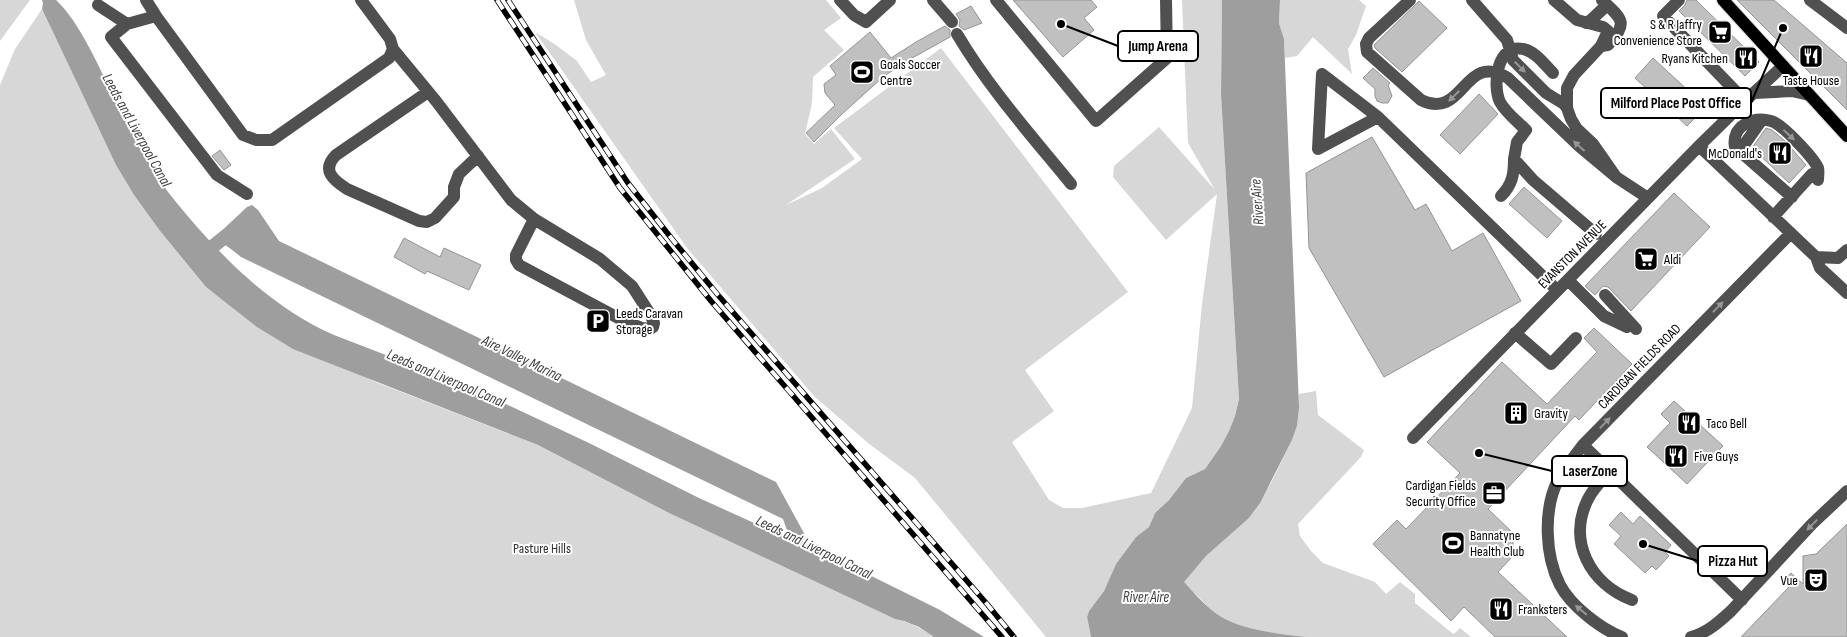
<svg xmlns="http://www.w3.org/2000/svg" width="1847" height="637" font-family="'Sofia Sans Condensed',sans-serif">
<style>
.green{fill:#d7d7d7}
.water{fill:#9e9e9e}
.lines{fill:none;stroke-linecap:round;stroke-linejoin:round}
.canal{stroke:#9e9e9e;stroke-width:14}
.building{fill:#c0c0c0;stroke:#949494}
.major-casing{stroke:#dbdbdb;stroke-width:14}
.minor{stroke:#505050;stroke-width:12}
.major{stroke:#000;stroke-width:12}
.rail-casing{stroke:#000;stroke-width:5.5}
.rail{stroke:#fff;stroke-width:4;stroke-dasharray:11;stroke-linecap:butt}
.oneway{fill:#969696}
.labels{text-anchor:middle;stroke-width:4;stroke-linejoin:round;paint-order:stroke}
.poi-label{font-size:14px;fill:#000;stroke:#fff;text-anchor:start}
.street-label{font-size:14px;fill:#000;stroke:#fff}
.park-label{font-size:14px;fill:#2e2e2e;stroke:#fff}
.water-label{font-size:15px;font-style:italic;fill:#3f3f3f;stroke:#fff}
.leader{fill:none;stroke:#000;stroke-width:2}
.callout-dot{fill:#000;stroke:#fff;stroke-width:2}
.callout{fill:#fff;stroke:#000;stroke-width:2}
.callout-label{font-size:15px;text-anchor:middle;font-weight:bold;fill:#000}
</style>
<rect width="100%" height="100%" fill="#fff"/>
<path class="green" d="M0 0H30L0 41Z
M574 0H826L841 18 824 30 844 50 813 77 812 103 805 134 814 144 831 129 855 159 786 205 822 188 862 159 834 128 941 48 1128 292 1025 370 1054 411 1012 442 1049 500 1063 508H1082L1151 493 1192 408 1202 304 1217 194 1166 240 1113 177 1114 166 1159 127 1215 190 1188 143 1182 0H1222L1221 95 1239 399 1235 416 1229 431 1221 446 1205 469 1186 478 1169 500 1155 513 1149 527 1136 537 1116 564 1104 591 1089 611 1087 617 1091 637H1046L915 478 868 443 814 396 687 248 535 32 556 45 577 61 591 82 606 75 586 40Z
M1280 0H1359L1366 6 1356 35 1348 49 1352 74 1313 37 1297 56 1285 58 1284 39 1279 23Z
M42 9 116 165 134 195 160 231 206 287 230 305 373 381 538 445 669 513 895 619C910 622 922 629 934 637H0V85L15 49Z
M1316 391 1318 415 1364 450 1361 457 1298 524 1300 536 1311 551 1323 563 1375 582 1386 594 1400 582 1415 594V603L1452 633 1454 634 1460 628 1471 637H1306C1280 634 1242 630 1220 616 1206 607 1196 593 1183 582L1206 556 1248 519 1271 483 1292 440 1297 426 1299 394Z"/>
<path class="water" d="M42 0H56C80 22 99 68 114 97 129 125 143 154 160 181 172 198 185 213 198 228 237 272 280 311 334 335L474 389 589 443 699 498 772 531 789 536 783 519 241 257C232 249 224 245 215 237L247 207 252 205 258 210 279 241 776 482 805 535 807 544 940 610 984 637H934L919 627 904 621 895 619 669 513 538 445 293 349 257 327 206 287 160 231 134 195 116 165 42 9 43 3Z
M1222 0H1280L1279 23 1284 39 1299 407 1297 426 1292 440 1260 503 1248 519 1206 556 1184 582C1195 594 1206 607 1220 616 1242 630 1280 634 1306 637H1091L1087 617 1089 611 1104 591 1116 564 1136 537 1149 527 1155 513 1169 500 1186 478 1205 469 1221 446 1229 431 1235 416 1239 399 1221 95Z"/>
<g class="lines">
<path class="canal" d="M201 256 226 236 236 235"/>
</g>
<path class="building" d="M1013 0H1091L1097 7 1084 18 1094 30 1063 57Z
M1687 0H1696L1759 62 1745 76 1679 11 1685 5Z
M1737 0H1774L1847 63V110Z
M1419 1 1447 28 1402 72 1375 48 1374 45Z
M971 6 982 23 964 30 959 26 960 20 956 14Z
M945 26 950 30V37L905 62 883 77 842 114 814 142 806 133 835 105 825 93 824 84 836 75 830 66 870 32 891 58 916 42Z
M1653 58 1706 107 1687 126 1635 78Z
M1373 68 1390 83 1388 85 1392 96 1388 103H1382L1377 101 1375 96V89L1363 78Z
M1479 94 1498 114 1460 154 1440 135Z
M1766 128 1772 130 1784 140 1806 165 1789 183 1752 148Z
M1372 137 1415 210 1426 204 1452 251 1483 233 1521 301 1384 377 1309 248 1306 173Z
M220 150 231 165 224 170 212 156Z
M1524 187 1562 221 1547 238 1509 204Z
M1674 193 1710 227 1631 311 1608 287 1603 286 1595 295 1585 286Z
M404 238 440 257 444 248 481 265 469 290 427 271 425 274 394 257Z
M1594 328 1632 364 1579 420 1575 416 1488 509 1513 533V556L1498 572 1567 637H1495L1464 607 1451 621 1373 544 1397 520 1406 529 1460 473 1427 442 1502 362 1547 404 1597 352 1584 338Z
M1674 401 1723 446 1687 484 1647 447 1670 423 1661 414Z
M1621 512 1633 524 1640 516 1671 545 1665 552 1669 556 1656 570 1652 566 1645 573 1614 544 1621 536 1609 525Z
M1847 524V637H1741L1789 587 1783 581 1791 573 1803 584V556L1816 554Z"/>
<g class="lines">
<g class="major-casing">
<path id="major" d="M1723 0 1847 136"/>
</g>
<path class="minor" d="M146 0 156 16
M840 0 854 15 866 22 890 0
M933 0 952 22
M996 0 1096 121 1167 58 1166 0
M1410 0 1369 38 1366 44 1367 52 1421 100C1465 121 1463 50 1508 78L1580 147 1616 177
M1472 0 1507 40 1513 60 1546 93 1564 104 1567 108
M1554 0 1577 20 1603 27 1608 31 1601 46 1574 75 1567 88V108L1571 119 1577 129 1593 144 1616 177 1648 198
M1679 0 1663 16 1745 101
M1810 0 1847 28
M98 5 127 24 156 16 243 135 256 140H272L389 58 393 49 390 39 361 0
M1586 23 1591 20 1607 5
M127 24 111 37 217 175 247 194
M957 34C989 88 1031 135 1071 184
M1601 46 1608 45C1629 22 1622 19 1602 0
M393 49 436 101 511 200 534 219 600 259 632 286 650 314 654 323 653 327 650 329 642 328 622 320 519 265 516 260V255L534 219
M428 92 336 155C321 170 333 180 347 189L419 221 427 222 435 218 454 197V187L459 174 478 156
M1754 93 1792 91 1809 95
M1378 117 1322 74 1318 149 1378 117 1557 290
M1699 146 1816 257 1820 268 1847 293
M1740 153 1744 145 1761 121
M1514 159 1517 142 1526 130C1518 122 1506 113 1500 102 1492 85 1497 43 1523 49 1535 51 1545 65 1553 73
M1501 196C1512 185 1514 175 1514 159L1533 180 1596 234
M1792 197 1735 147C1731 126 1753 116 1771 121 1782 124 1813 157 1818 168 1819 172 1818 176 1818 180
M1773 217 1812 174
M1816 257 1838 258 1847 250
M1568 280 1604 316 1627 327
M1605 295 1636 329
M1515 333 1551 364 1576 338
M1413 438 1699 146 1745 101 1783 66
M1583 445 1742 600
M1610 471C1602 480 1593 489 1588 499 1567 541 1590 584 1632 600
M1622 637C1601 629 1571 606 1560 585 1545 556 1543 510 1558 480 1564 468 1575 456 1583 445L1791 233
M1691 637C1707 633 1719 622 1731 611L1812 524 1847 491"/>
<use href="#major" class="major"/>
<g class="rail-casing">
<path id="rail" d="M497 0 620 188 711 301 1002 637
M508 0 628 183 672 239 718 295 987 604 1014 637"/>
</g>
<use href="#rail" class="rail"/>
</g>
<defs><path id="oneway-solid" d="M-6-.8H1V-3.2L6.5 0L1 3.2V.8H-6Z" transform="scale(1.25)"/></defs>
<g class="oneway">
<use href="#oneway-solid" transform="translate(1520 67) rotate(45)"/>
<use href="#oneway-solid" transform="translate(1454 96) rotate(136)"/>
<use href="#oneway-solid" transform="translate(1789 135) rotate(43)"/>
<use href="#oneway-solid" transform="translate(1579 146) rotate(-138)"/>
<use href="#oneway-solid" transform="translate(1718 307) rotate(-46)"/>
<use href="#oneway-solid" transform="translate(1605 423) rotate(-46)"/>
<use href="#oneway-solid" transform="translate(1812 525) rotate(134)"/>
<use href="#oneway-solid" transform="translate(1581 610) rotate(-140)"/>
</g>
<defs>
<g id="supermarket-square" transform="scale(1.25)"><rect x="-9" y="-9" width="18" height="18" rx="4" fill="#000" stroke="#fff"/><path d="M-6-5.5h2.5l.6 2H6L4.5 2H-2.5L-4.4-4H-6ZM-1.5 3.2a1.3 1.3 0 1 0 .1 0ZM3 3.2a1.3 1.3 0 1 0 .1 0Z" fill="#fff"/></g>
<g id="restaurant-square" transform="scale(1.25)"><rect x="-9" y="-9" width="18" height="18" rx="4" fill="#000" stroke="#fff"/><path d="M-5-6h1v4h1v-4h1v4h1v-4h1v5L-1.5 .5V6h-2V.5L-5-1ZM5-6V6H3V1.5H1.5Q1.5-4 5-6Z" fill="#fff"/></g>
<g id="stadium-square" transform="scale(1.25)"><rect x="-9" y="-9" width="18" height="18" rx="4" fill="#000" stroke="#fff"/><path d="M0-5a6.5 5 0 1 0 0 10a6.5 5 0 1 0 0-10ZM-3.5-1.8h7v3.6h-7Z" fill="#fff"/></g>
<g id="parking-square" transform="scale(1.25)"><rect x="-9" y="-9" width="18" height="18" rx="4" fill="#000" stroke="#fff"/><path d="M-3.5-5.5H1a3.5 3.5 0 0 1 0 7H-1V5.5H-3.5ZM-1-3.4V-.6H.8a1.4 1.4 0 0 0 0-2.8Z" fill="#fff"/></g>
<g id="building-square" transform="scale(1.25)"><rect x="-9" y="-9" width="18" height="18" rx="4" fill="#000" stroke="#fff"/><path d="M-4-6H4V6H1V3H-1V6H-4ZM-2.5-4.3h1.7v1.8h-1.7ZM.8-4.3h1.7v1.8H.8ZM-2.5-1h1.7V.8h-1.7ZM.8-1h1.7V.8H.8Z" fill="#fff"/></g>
<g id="office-square" transform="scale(1.25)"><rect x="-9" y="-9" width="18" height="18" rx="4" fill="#000" stroke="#fff"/><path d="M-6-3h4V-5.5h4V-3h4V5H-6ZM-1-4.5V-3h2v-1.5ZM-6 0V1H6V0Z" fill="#fff"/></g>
<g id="theatre-square" transform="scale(1.25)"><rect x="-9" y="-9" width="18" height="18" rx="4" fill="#000" stroke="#fff"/><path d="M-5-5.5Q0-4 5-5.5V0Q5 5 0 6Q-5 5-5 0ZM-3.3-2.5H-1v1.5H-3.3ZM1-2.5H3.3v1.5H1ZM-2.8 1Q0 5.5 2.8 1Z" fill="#fff"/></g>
</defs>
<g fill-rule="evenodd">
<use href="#supermarket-square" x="1720" y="32"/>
<use href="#restaurant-square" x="1811" y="56"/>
<use href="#restaurant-square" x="1746" y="58"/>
<use href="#stadium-square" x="862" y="72"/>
<use href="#restaurant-square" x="1780" y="153"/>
<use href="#supermarket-square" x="1646" y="259"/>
<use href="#parking-square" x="598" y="321"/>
<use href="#building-square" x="1516" y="413"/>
<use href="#restaurant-square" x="1689" y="423"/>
<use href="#restaurant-square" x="1676" y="456"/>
<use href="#office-square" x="1494" y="493"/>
<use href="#stadium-square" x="1453" y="543"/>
<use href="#theatre-square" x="1816" y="580"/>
<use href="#restaurant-square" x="1501" y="609"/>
</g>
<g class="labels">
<g class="poi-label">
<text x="1702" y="29" text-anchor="end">S &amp; R Jaffry<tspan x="1702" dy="16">Convenience Store</tspan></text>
<text x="1728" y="63" text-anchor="end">Ryans Kitchen</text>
<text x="880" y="69">Goals Soccer<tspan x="880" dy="16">Centre</tspan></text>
<text x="1811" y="85" text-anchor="middle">Taste House</text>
<text x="1762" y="158" text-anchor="end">McDonald's</text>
<text x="1664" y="264">Aldi</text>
<text x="616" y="318">Leeds Caravan<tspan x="616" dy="16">Storage</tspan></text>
<text x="1534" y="418">Gravity</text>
<text x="1706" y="428">Taco Bell</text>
<text x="1694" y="461">Five Guys</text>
<text x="1476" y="490" text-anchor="end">Cardigan Fields<tspan x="1476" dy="16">Security Office</tspan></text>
<text x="1470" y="540">Bannatyne<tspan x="1470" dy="16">Health Club</tspan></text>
<text x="1798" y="585" text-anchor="end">Vue</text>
<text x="1518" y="614">Franksters</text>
</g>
<g class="street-label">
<text transform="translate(1572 254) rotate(-45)" y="5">EVANSTON AVENUE</text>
<text transform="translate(1639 366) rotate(-46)" y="5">CARDIGAN FIELDS ROAD</text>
</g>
<g class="park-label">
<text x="542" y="553">Pasture Hills</text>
</g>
<g class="water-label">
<text transform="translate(137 130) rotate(61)" y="5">Leeds and Liverpool Canal</text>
<text transform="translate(1257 202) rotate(-94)" y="5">River Aire</text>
<text transform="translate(522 358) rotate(26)" y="5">Aire Valley Marina</text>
<text transform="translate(446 378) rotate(23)" y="5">Leeds and Liverpool Canal</text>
<text transform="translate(814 547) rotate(26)" y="5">Leeds and Liverpool Canal</text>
<text x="1146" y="602">River Aire</text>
</g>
</g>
<path class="leader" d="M1061 24L1118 46M1783 28L1751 103M1479 453L1552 471M1643 544L1698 561"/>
<g class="callout-dot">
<circle cx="1061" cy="24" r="5"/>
<circle cx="1783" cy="28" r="5"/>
<circle cx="1479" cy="453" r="5"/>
<circle cx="1643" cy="544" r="5"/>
</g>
<g class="callout">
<rect x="1118" y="31" width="80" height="30" rx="5"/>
<rect x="1601" y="88" width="150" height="30" rx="5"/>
<rect x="1552" y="456" width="75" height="30" rx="5"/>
<rect x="1698" y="546" width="69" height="30" rx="5"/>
</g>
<g class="callout-label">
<text x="1158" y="51">Jump Arena</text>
<text x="1676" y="108">Milford Place Post Office</text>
<text x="1590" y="476">LaserZone</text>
<text x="1733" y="566">Pizza Hut</text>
</g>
</svg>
